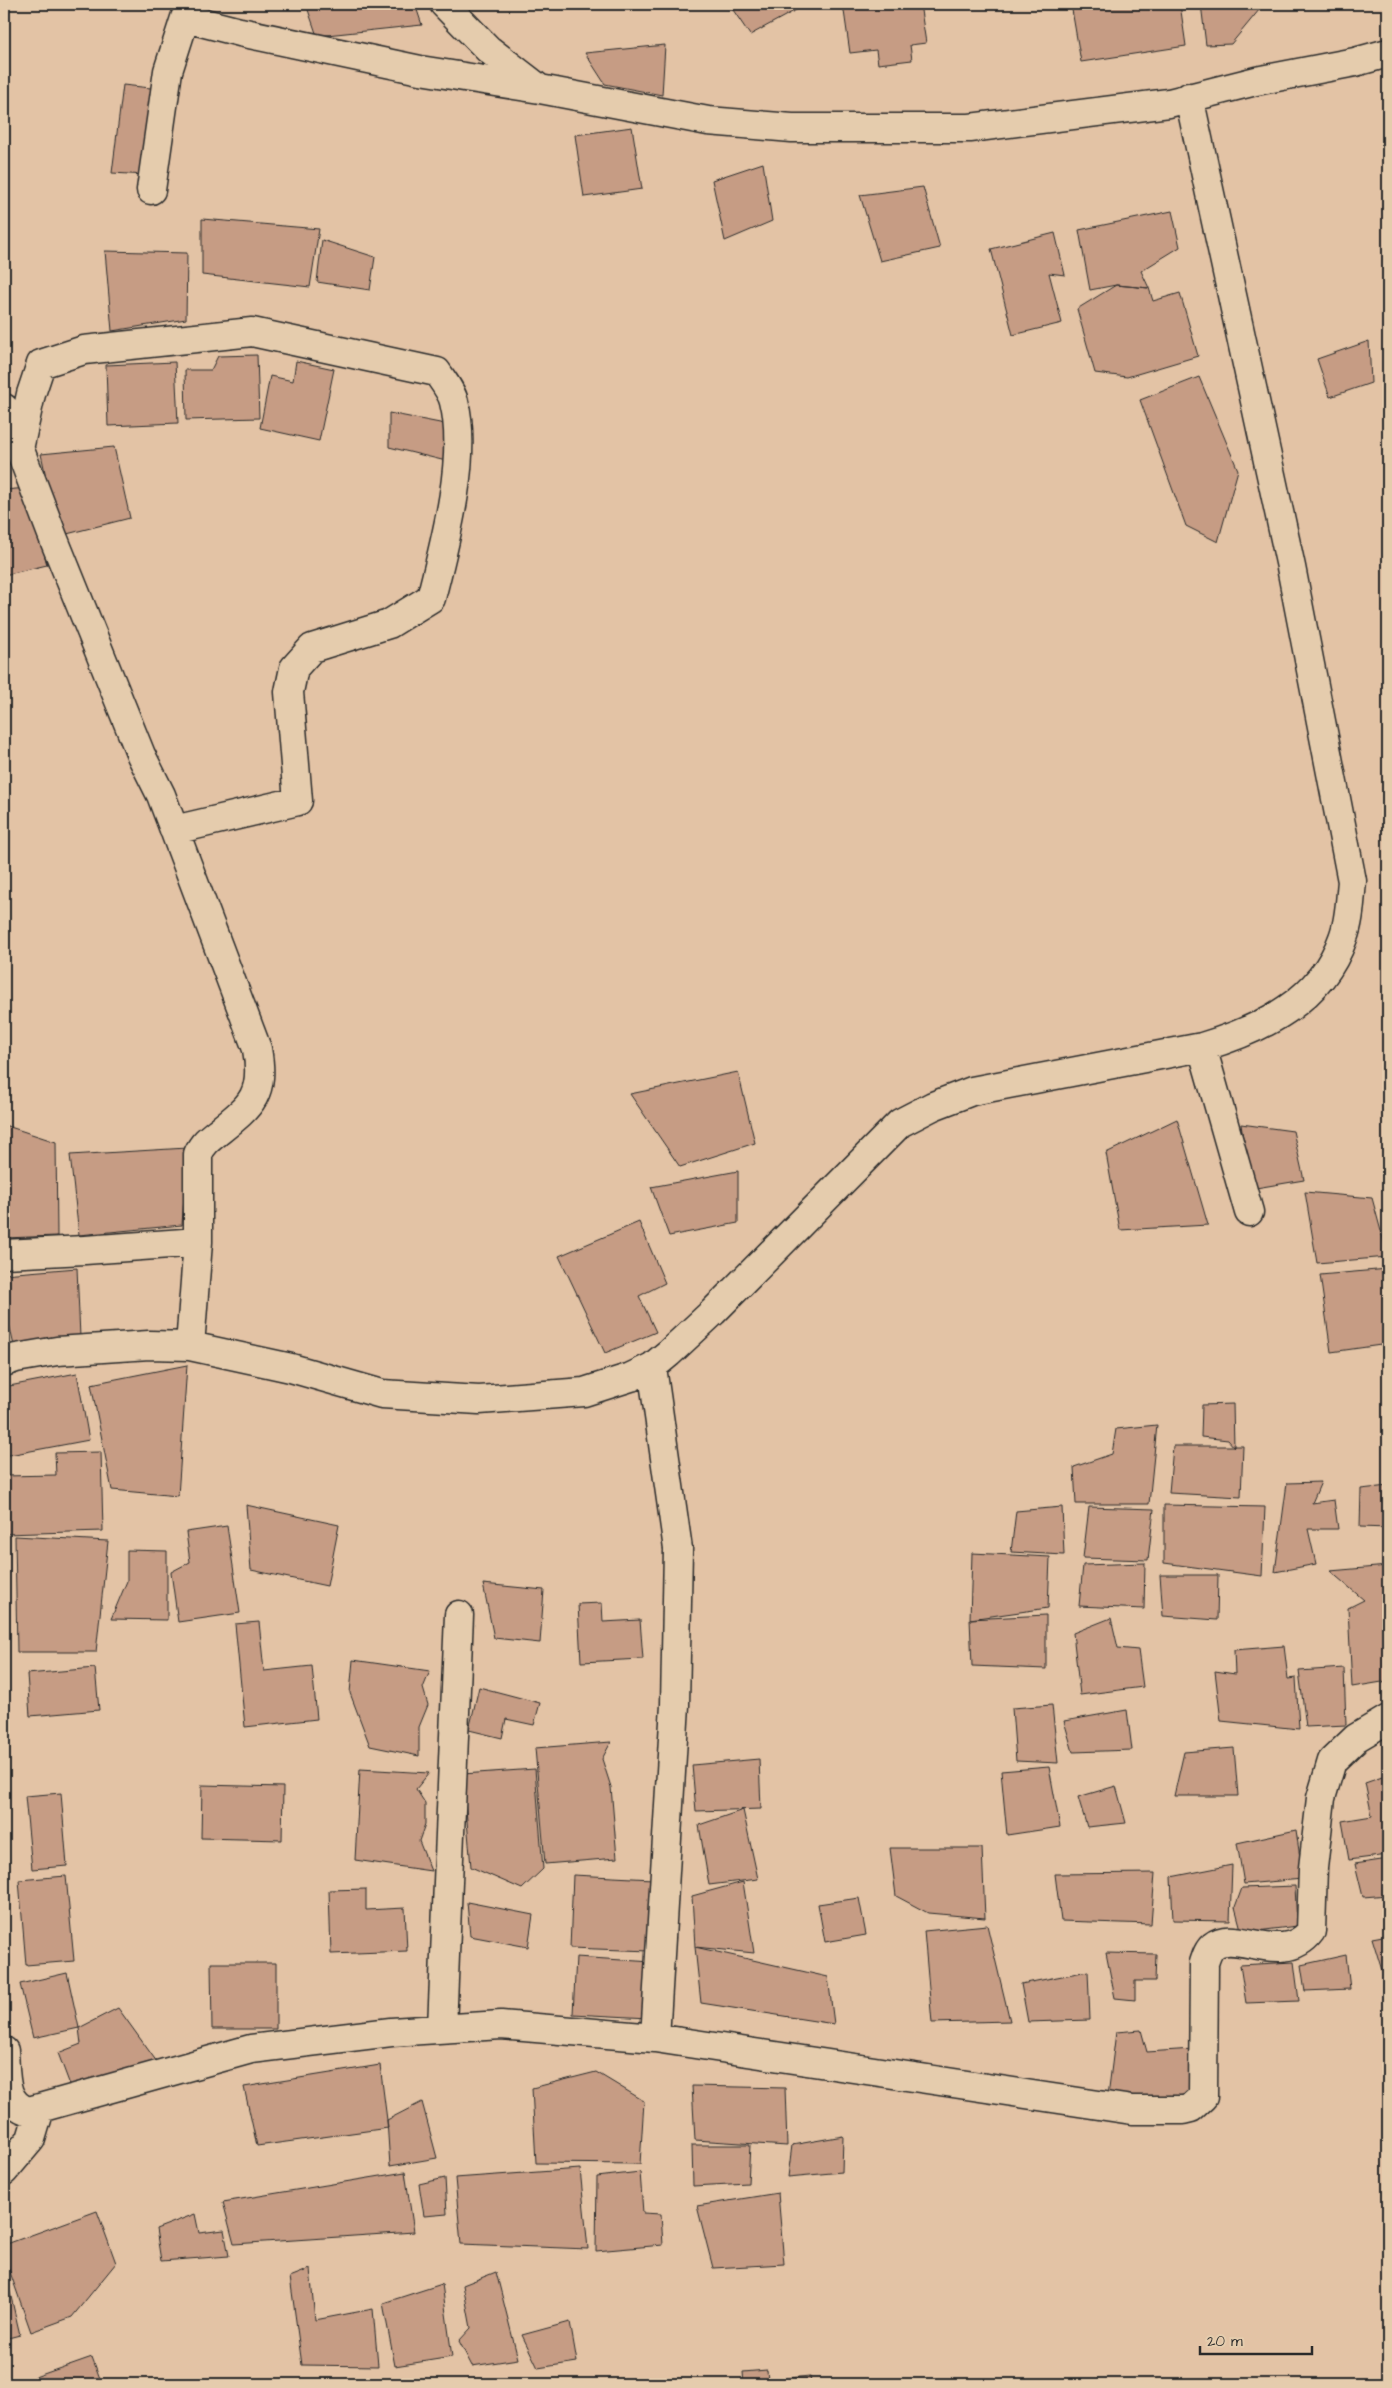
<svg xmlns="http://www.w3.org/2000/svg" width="1392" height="2388" font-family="'Architects Daughter',sans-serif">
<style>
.building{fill:#c69c84;stroke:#2b2b2b}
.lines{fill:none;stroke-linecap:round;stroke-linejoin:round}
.minor-casing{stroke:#2b2b2b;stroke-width:31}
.minor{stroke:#e5ccad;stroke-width:28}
</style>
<rect width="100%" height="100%" fill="#e3c3a5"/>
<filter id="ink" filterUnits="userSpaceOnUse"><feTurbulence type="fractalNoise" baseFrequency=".02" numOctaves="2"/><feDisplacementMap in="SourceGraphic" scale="10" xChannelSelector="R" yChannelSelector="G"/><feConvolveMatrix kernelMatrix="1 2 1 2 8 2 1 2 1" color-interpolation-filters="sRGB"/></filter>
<g filter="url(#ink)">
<path class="building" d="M306 4H415L422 25 317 36Z
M729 4H807L750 35Z
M843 4H920L926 43 910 45 912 60 878 64 876 50 850 53Z
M1071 4H1180L1186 46 1081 62Z
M1201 4H1264L1231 44 1206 45Z
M665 45 662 95 605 84 585 53Z
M123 85 160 89 146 175 112 173Z
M632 127 642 189 584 197 575 135Z
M763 163 772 221 725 241 712 180Z
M923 187 940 248 880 261 860 195Z
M1172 211 1180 247 1141 271 1149 288 1116 285 1090 290 1079 230Z
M202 219 319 229 310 287 202 275Z
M1055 233 1065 275 1049 273 1062 323 1013 335 991 249Z
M322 240 375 257 370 290 317 282Z
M105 251 187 253 186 319 112 331Z
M1116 285 1149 288 1153 301 1180 293 1198 356 1127 377 1095 373 1077 309Z
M1369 341 1371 383 1330 397 1317 359Z
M257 355 259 418 186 420 185 370H211L218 356Z
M296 361 334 369 319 441 260 428 270 376 293 381Z
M175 362 178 423 108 426 106 365Z
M1199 377 1238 470 1218 542 1186 526 1140 400Z
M389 413 445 424 446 461 389 447Z
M114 447 130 518 59 536 41 454Z
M28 488 47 565 4 575V490Z
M738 1072 755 1143 680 1167 630 1094Z
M1177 1119 1208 1225 1120 1230 1106 1153Z
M1241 1124 1293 1131 1304 1180 1250 1189Z
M4 1125 56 1142 57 1236 4 1238Z
M187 1148 182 1225 79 1235 70 1155Z
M738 1171V1223L669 1236 651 1187Z
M1305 1192 1372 1198 1388 1257 1317 1263Z
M639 1222 665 1283 639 1296 656 1332 605 1353 559 1256Z
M77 1268 80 1337 14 1346 4 1301V1274Z
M1388 1269V1344L1331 1352 1320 1275Z
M187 1365 178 1496 112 1490 91 1384Z
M77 1373 89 1440 4 1456V1387Z
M1233 1404 1234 1447 1228 1440 1201 1437 1202 1405Z
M1157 1425 1149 1504H1076L1074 1467 1112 1454 1116 1429Z
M1173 1446H1243L1241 1497 1169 1493Z
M101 1452 103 1531 4 1534V1476L56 1475 55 1453Z
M1321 1482 1312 1503 1334 1500 1338 1529H1308L1316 1564 1275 1572 1287 1483Z
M1388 1486V1528L1360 1527 1361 1489Z
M246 1505 339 1525 327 1586 251 1570Z
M1164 1505 1265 1507 1262 1576 1164 1563Z
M1062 1507 1064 1555 1011 1552 1016 1511Z
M1089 1507 1154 1509 1148 1560 1083 1558Z
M227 1526 240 1613 178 1622 171 1572 190 1562 186 1532Z
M15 1536 108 1541 96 1652H17Z
M127 1550 167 1551V1620L111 1619 127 1581Z
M972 1553 1050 1557 1048 1608 970 1619Z
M1145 1563 1144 1609 1079 1606 1083 1565Z
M1388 1566V1609H1387L1388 1681 1352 1687 1348 1608 1364 1600 1330 1571Z
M1160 1575H1218L1217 1620 1163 1616Z
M483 1584 544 1590 540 1643 494 1638Z
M602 1603 603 1622 640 1620 643 1659 581 1662 578 1604Z
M1046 1615V1669L972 1666 970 1619Z
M1111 1618 1118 1648 1138 1650 1143 1687 1080 1695 1073 1633Z
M259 1622 264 1671 312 1666 317 1719 245 1727 235 1624Z
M1284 1646 1288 1679 1296 1678 1299 1729 1221 1721 1215 1671 1235 1674 1234 1650Z
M353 1660 430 1671 423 1688 428 1705 419 1727V1756L370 1746 350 1693Z
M95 1668 99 1710 30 1716 27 1674Z
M1344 1668 1346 1725 1306 1727 1299 1671Z
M479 1687 540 1703 534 1725 506 1719 502 1738 469 1730Z
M1052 1705 1058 1763 1016 1761 1012 1708Z
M1127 1710 1132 1750 1073 1752 1064 1721Z
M611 1742 602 1759 611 1787 617 1858 545 1864 535 1748Z
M1234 1748 1238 1796H1174L1184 1752Z
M759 1759 761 1809 696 1811 692 1765Z
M1049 1767 1060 1827 1007 1835 1001 1771Z
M360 1769 429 1773 416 1789 425 1803V1824L419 1841 431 1871 355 1860Z
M535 1769 543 1869 522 1889 471 1867 463 1774Z
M1388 1775V1855L1349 1860 1342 1821 1372 1816 1365 1783Z
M202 1785 283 1787 282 1840 201 1838Z
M1116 1786 1126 1823 1087 1827 1078 1797Z
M61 1793 67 1866 32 1869 25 1796Z
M743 1810 758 1879 709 1885 699 1825Z
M1296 1830 1303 1879 1244 1884 1237 1843Z
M890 1848H982L985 1918 928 1913 896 1896Z
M1388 1859V1895L1363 1897 1355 1864Z
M1232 1865 1230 1921 1173 1920 1171 1877Z
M1155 1873 1151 1924 1061 1921 1055 1874Z
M573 1875 653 1879 650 1951 570 1948Z
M66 1876 74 1961 26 1965 19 1880Z
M743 1882 754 1953 695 1947 692 1896Z
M1295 1886 1297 1926 1242 1933 1235 1907 1242 1888Z
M366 1889V1910L405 1908 407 1951 331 1954 329 1890Z
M859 1898 866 1935 825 1942 818 1904Z
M467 1902 533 1915 528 1947 470 1936Z
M987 1925 1010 2021 932 2023 924 1931Z
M1388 1935V1977H1384L1372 1938Z
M695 1947 828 1977 834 2024 701 2003Z
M1106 1953 1156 1954 1155 1981H1135V2000L1115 1998Z
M1346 1955 1350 1989 1305 1991 1301 1965Z
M576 1957 652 1962 649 2018 573 2014Z
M1294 1962 1299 2001 1246 2003 1240 1965Z
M211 1963H276V2029H212Z
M1088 1971 1090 2020 1028 2022 1021 1984Z
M67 1973 79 2028 33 2038 20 1984Z
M118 2008 157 2062 73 2093 58 2053 81 2044 79 2028Z
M1141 2030 1147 2052 1193 2049 1189 2104 1108 2096 1116 2032Z
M380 2065 388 2128 257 2146 244 2087Z
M596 2072 644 2101 640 2164 536 2163 532 2088Z
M692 2086 785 2088 787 2146 695 2140Z
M422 2102 437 2158 390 2166 387 2120Z
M843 2136 842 2172 788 2177 792 2145Z
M692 2145H750L748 2183 693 2186Z
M580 2169 588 2249 461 2244 455 2178Z
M405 2172 414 2232 234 2244 223 2202Z
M640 2172 643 2213 661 2214 663 2245 596 2251 597 2177Z
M445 2178 447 2214 424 2216 419 2184Z
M778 2193 784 2264 713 2268 697 2206Z
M97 2211 116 2263 72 2317 31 2332 4 2255V2245Z
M195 2214 199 2233 224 2230 229 2256 161 2261 156 2229Z
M4 2267 20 2335 4 2339Z
M310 2269 315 2320 373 2309 378 2366 302 2365 290 2277Z
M496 2272 518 2359 472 2366 459 2341 471 2328 463 2285Z
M442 2284 452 2357 395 2366 383 2303Z
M570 2322 577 2362 538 2368 522 2335Z
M92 2357 102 2384H15Z
M767 2370 768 2380 810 2376 811 2384H744L743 2372Z"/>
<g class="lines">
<g class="minor-casing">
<path id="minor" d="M444 4 488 49 540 89 708 121 792 128H970L1169 103 1256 81 1355 62 1388 53
M151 190 168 71 185 18 240 32 420 70 540 89
M4 408 53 537 141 755 161 795 257 1049C265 1094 252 1105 219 1131 210 1138 203 1143 198 1154V1242L190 1346
M19 449 31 394 41 364 84 350 252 332 437 372C443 381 452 392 454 402 468 457 445 543 431 598L389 624 312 648 294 668 289 692 298 801 174 830
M1202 1047 1249 1212
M4 1254 85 1250 198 1242
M4 1362 16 1358 57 1351 149 1345 190 1346 291 1368 382 1394 479 1400 584 1392 631 1377 652 1367 669 1353 713 1312 900 1123 933 1106 972 1091 1202 1047C1262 1029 1321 1001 1343 938 1350 920 1350 900 1352 881L1291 567 1189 97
M652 1367 678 1549 675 1705 655 2038
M442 2028 459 1615
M4 2051C6 2073 2 2104 29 2111L251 2049 391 2032 501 2025 655 2038 1132 2110H1183L1191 2108 1203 2097 1204 1963C1206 1957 1208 1950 1213 1946 1235 1927 1283 1968 1311 1931L1313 1868 1321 1798 1332 1761 1356 1738 1388 1719
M4 2171 31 2139 40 2109"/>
</g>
<use href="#minor" class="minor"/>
</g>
</g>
<rect width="1392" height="2388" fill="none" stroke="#e5ccad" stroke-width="20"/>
<rect x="10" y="10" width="1372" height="2368" fill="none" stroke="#2b2b2b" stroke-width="2" filter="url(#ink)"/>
<path d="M1200 2346v8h112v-8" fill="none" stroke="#2b2b2b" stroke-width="2.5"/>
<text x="1207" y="2346" font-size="15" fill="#2b2b2b" stroke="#e5ccad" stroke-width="4" paint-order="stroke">20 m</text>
</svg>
